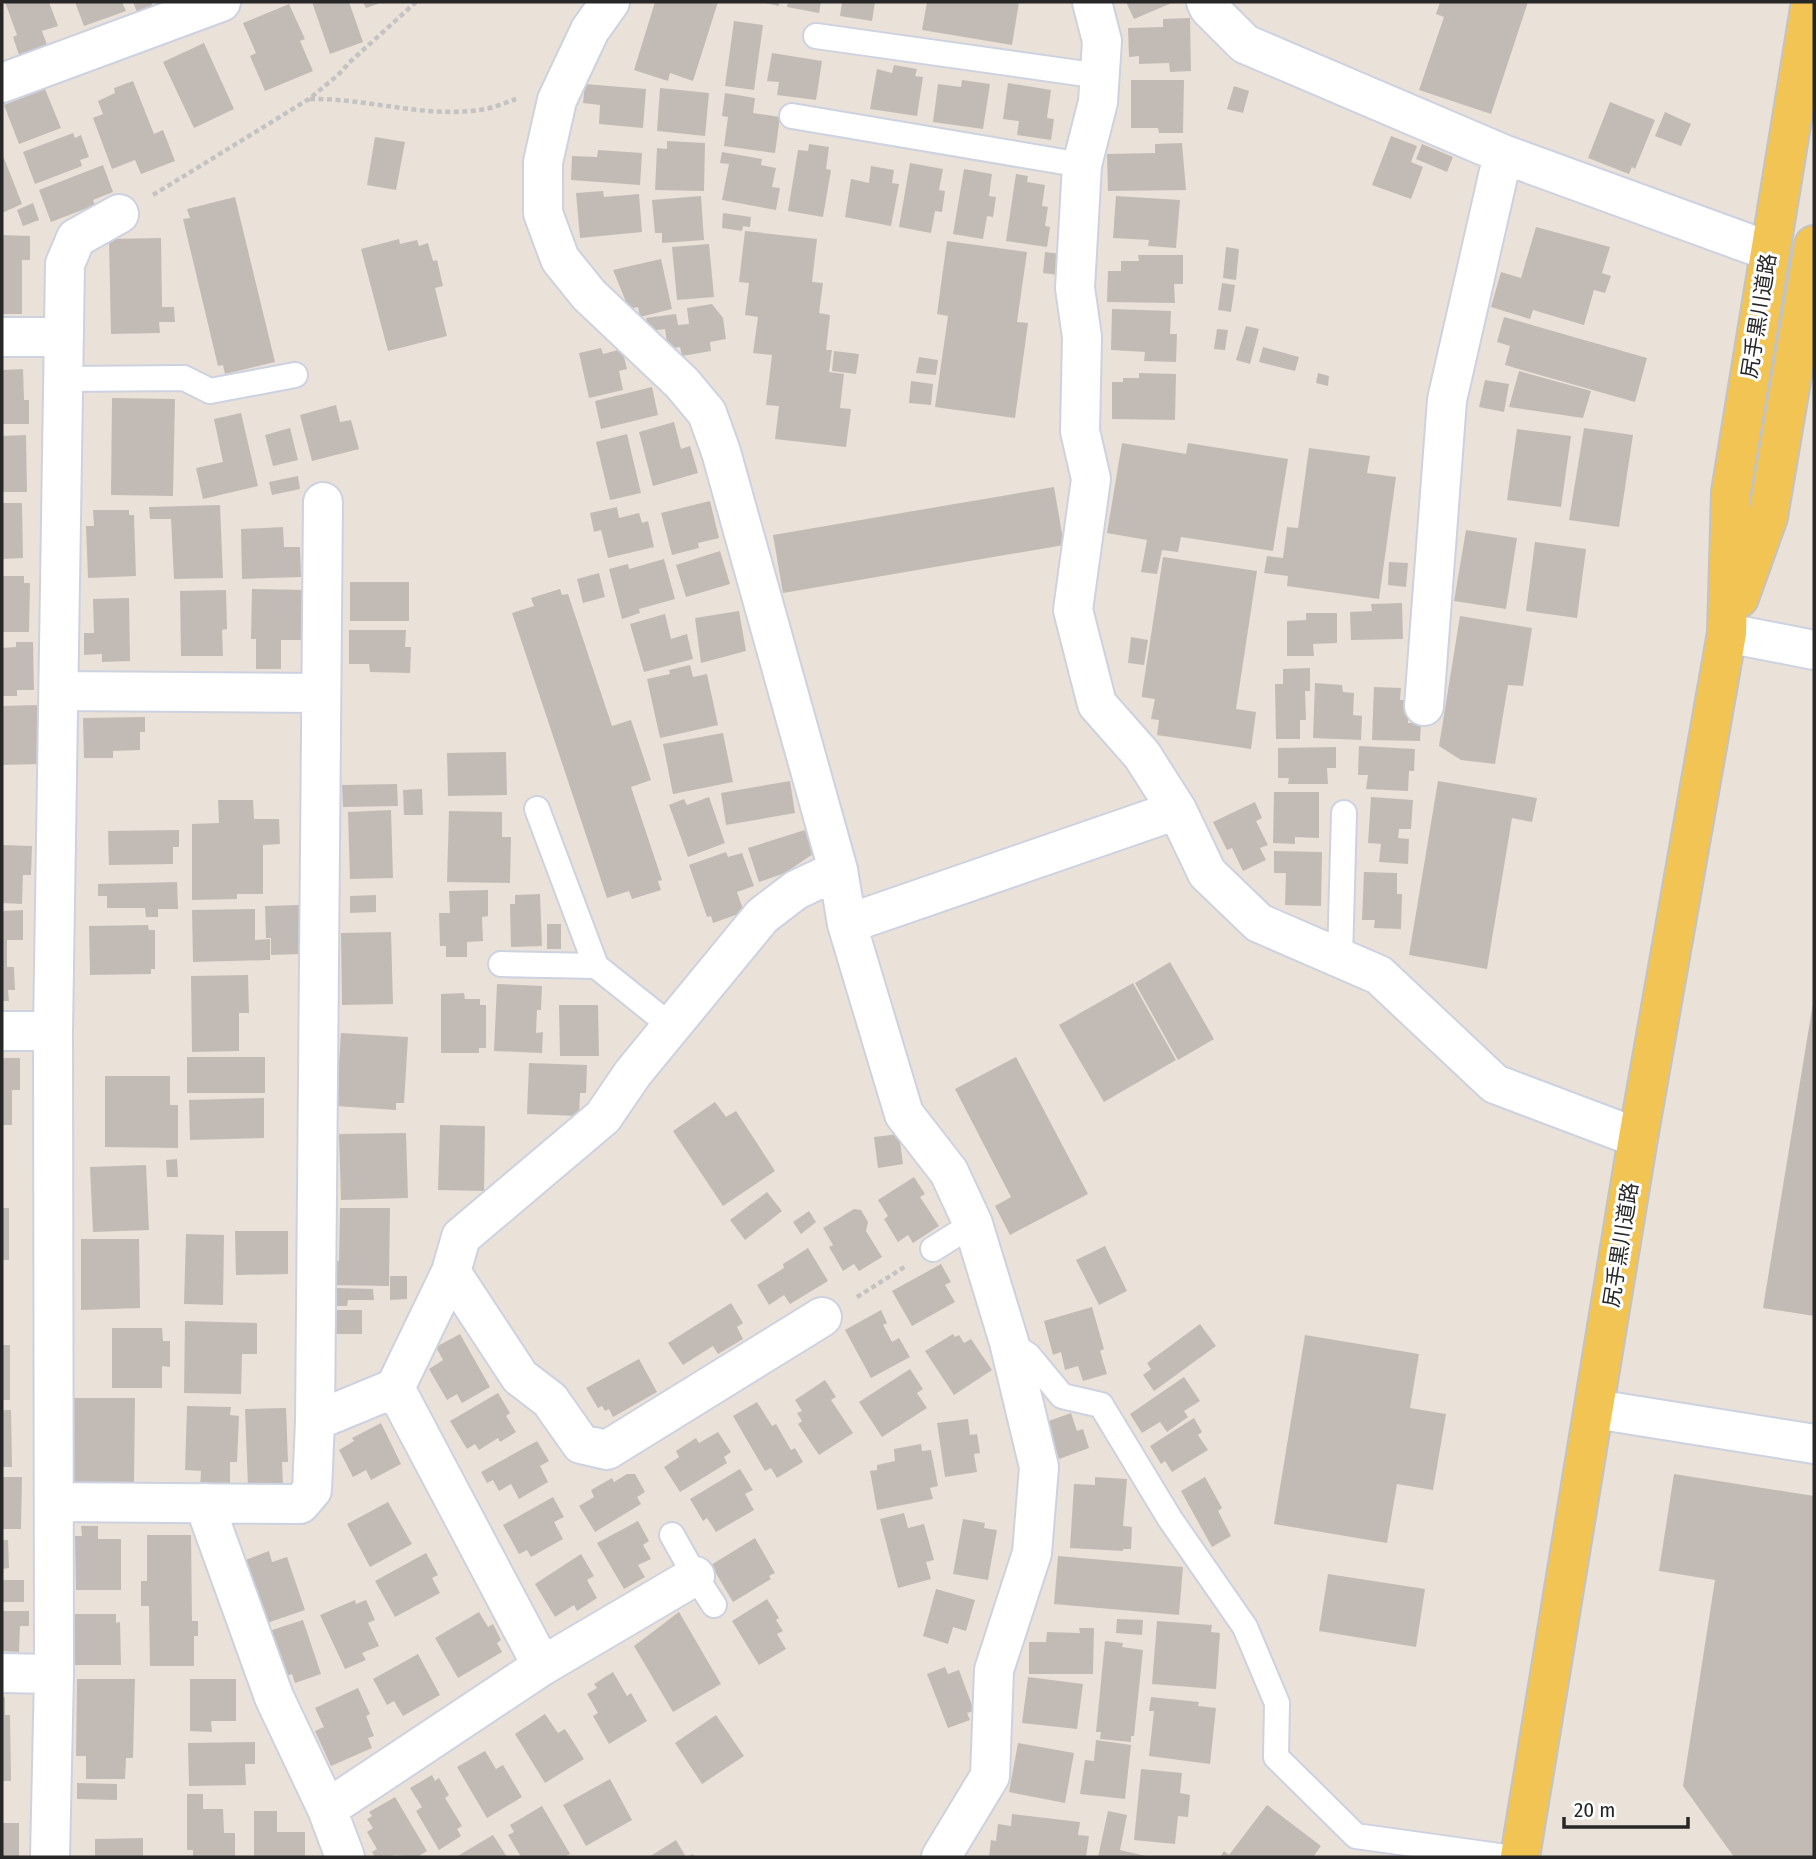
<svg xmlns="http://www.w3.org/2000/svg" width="1816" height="1859" font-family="'Fira Sans Condensed','Noto Sans JP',sans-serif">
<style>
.building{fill:#c2bbb5}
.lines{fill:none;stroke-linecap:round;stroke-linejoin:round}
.lane-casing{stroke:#cdd2e1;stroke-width:28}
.street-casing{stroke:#cdd2e1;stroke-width:42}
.secondary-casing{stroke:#cdd2e1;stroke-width:42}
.primary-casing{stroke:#c3c3c3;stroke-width:42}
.path{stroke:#c3c3c3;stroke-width:4.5;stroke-dasharray:5 3.5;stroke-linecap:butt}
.lane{stroke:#fff;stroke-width:24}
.street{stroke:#fff;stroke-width:38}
.secondary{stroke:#fff;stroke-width:38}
.primary{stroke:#f2c454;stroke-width:38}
.labels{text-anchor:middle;stroke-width:6;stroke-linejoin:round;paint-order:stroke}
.street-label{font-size:21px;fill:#272727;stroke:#fff}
</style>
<rect width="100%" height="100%" fill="#eae1d8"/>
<path class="building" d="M5 2H49L58 26 42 31 47 45 19 55 13 37 17 35Z
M75 2H122L126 11 84 26Z
M133 2H151L154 9 138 15Z
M312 2H349L363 42 330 54Z
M363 2H383L366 8Z
M655 2H718L693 81 670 73 668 81 634 70Z
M760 2H779V6Z
M788 2H821L819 13 787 7Z
M842 2H875L872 21 840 16Z
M927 2H1019L1012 45 922 30Z
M1126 2H1174L1134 19Z
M1440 2H1528L1491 114 1419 90 1444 17 1436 14Z
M289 4 305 39 300 41 313 71 265 91 250 56 256 53 243 23Z
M1190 18 1191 71 1170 72 1169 63 1139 64V56L1129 57 1128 28 1163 27V19Z
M734 21 763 25 754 90 725 86Z
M204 43 234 109 194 128 163 62Z
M772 53 822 61 816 100 777 95 779 82 767 81Z
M894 65 917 69 915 76 923 77 917 116 870 109 877 69 892 73Z
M962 80 990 84 983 129 933 122 938 84 961 87Z
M1131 80H1184L1183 133H1159L1158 128H1131Z
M133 81 154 134 163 130 175 161 141 174 135 160 112 169 93 118 103 114 98 101 115 93 114 88Z
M1008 83 1051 90 1047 118 1054 119 1051 140 1017 135 1019 121 1003 119Z
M585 84 646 89 643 128 599 124 600 105 583 103Z
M1234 86 1249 91 1243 113 1227 109Z
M660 88 709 93 705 136 657 131Z
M45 89 61 128 19 144 4 105Z
M725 93 755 98 753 113 780 117 775 153 724 146 728 117 722 116Z
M1610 102 1655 120 1635 169 1632 167 1629 174 1588 158Z
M1665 112 1691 124 1681 146 1655 136Z
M73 133 75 138 81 135 89 157 80 160 82 166 35 184 23 152Z
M1391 136 1417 146 1411 162 1423 167 1411 199 1372 185Z
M375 137 405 142 396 190 367 185Z
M667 141 705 143 704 191 655 190 657 148 667 149Z
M1182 143 1186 190 1108 191 1107 154 1155 153V144Z
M809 144 829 147 826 169 831 170 823 217 788 211 798 150 808 151Z
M1422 144 1453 157 1447 172 1416 159Z
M598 150 642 153 640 185 571 180 572 156 597 157Z
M722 152 762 159 761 165 776 168 772 187 780 188 776 210 722 200 729 164 720 163Z
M2 153 22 204 2 213Z
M910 163 943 169 939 190 945 191 942 212 935 211 931 233 899 227Z
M103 165 113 192 93 200 95 205 51 222 39 190Z
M871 166 894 170 892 183 899 184 891 226 845 217 851 179 869 183Z
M964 169 992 174 989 196 996 197 993 217 987 216 983 239 953 234Z
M1016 174 1028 176 1027 182 1045 185 1042 206 1048 207 1045 226 1050 227 1047 247 1006 241Z
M603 191 604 197 639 194 642 232 580 238 576 193Z
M701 196 704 240 662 243V233H655L652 200Z
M1116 196 1180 200 1176 248 1148 246 1149 240 1113 238Z
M235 197 275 362 225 374 223 365 218 366 183 219 190 218 187 209Z
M33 203 39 220 23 226 17 210Z
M723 213 751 217 750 227 743 226 742 231 722 228Z
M1536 227 1610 247 1602 273 1611 276 1605 293 1594 290 1584 325 1533 310 1530 319 1491 307 1501 272 1521 278Z
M745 231 817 239 812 282 823 283 819 313 830 315 826 350H832L829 372 844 374 840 408 851 409 846 447 775 439 779 406 766 405 772 355 753 353 758 317 745 315 749 283 739 282Z
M2 235 30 236V260H22V314H2Z
M161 238 162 307H174L175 322H159L160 333 111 334 109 239Z
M399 239 400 244 417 240 419 246 428 243 433 261 437 260 443 286 435 288 447 336 388 351 361 249Z
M947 241 1027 252 1017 322 1028 323 1015 418 935 407 948 316 937 314Z
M709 244 714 297 677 300 672 247Z
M1226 247 1239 249 1236 280 1223 278Z
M1045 252 1062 254 1059 275 1043 273Z
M1138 255H1183V284H1174L1175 303 1107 302 1108 271H1121V261H1139Z
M661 259 672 309 640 317 638 307 629 309 613 270Z
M1222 283 1235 285 1231 312 1218 310Z
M712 304 723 318 726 339 710 342 711 351 682 356 680 347 668 349 665 329 649 331 646 318 676 314 678 325 689 324 687 308Z
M1112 309 1171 311 1170 334H1177L1176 362 1144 361 1145 352 1111 350Z
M1504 317 1647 358 1635 402 1505 365 1510 346 1497 342Z
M1246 326 1259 329 1250 364 1236 360Z
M1217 329 1228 330 1225 350 1214 349Z
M1263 347 1299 357 1295 371 1259 362Z
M601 348 603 354 622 349 627 369 619 371 623 390 589 398 579 353Z
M834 351 859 354 856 374 832 371Z
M919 357 938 360 936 375 916 373Z
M23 369 24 400H29V424H2V370Z
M1519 371 1591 391 1583 418 1509 407Z
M1139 373 1176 374 1175 420 1112 419V382H1123V378H1139Z
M1318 373 1329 376 1328 386 1316 383Z
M1485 380 1509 384 1504 412 1479 407Z
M911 381 933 384 931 405 909 403Z
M652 387 658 415 601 429 595 401Z
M112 398 175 399 173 496 111 495Z
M336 405 340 422 351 420 359 449 312 461 300 415Z
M241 413 258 486 203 499 196 468 223 462 214 419Z
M674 422 681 449 690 446 698 473 653 486 639 432Z
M290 428 298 460 273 466 265 435Z
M1584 428 1633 435 1619 527 1569 520Z
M1517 429 1571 436 1561 507 1507 500Z
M627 434 641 493 610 500 596 442Z
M26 435 27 492H2V436Z
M1122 443 1186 454 1188 443 1288 459 1273 551 1181 537 1178 552 1162 550 1157 574 1141 572 1147 540 1107 533Z
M1309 448 1370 456 1367 473 1396 477 1379 599 1287 586 1288 576 1264 573 1267 556 1283 558 1287 527 1298 528Z
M298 476 300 489 272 495 269 482Z
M1054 487 1064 545 783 593 773 535Z
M710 501 719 538 698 543 699 548 672 555 661 513Z
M2 503H22L23 558 2 559Z
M220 505 223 578 174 579 171 519H150L149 507Z
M617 507 619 518 639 513 642 523 648 521 654 547 608 558 601 530 594 532 590 513Z
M93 510H129V515H134L136 576 88 578 86 526H94Z
M283 527 284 547H300L301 577 242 579 241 529Z
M1466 530 1517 538 1506 609 1454 601Z
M1535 542 1586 549 1577 618 1526 611Z
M720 551 730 584 686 597 676 565Z
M1163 557 1257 571 1236 709 1256 712 1251 749 1157 735 1159 720 1151 719 1155 699 1142 697V694Z
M664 559 675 599 639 609 640 613 622 619 609 569 628 564 629 569Z
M1389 562 1408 563 1406 587 1388 585Z
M599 573 605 597 583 603 577 579Z
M2 576H24V583H30L29 632H2Z
M350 582H409V621H350Z
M252 589 306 590 305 640H281V669H256V639H251Z
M560 589 562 595 568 594 612 726 631 720 651 780 631 787 662 880 658 881 661 890 632 899 629 891 607 898 512 613 534 606 531 598Z
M226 590 227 629 222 630 223 656H181L180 591Z
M129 598 130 661 102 662V654L84 655V633H94L93 599Z
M1402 603 1403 639 1351 640 1350 612 1372 611 1371 604Z
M739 611 746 651 701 663 695 618Z
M1306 613H1337V643L1313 644 1314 656H1287V621L1306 620Z
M665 614 671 639 687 634 693 659 644 672 630 624Z
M1460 616 1532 628 1523 686 1508 685 1495 764 1461 760 1439 746Z
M349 630H406L405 647H411L410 673 370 672 369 664H349Z
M1131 637 1148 640 1144 665 1128 663Z
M16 642H33L34 690H17V696H2V648L16 647Z
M690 665 693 677 707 674 718 725 660 738 647 679 670 674 669 670Z
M1310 668V691H1305L1306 720H1300V739H1276L1275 684H1283V669Z
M1315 683 1342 685 1343 692 1354 693 1353 715 1362 716 1361 740 1313 738Z
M1374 687 1401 688 1400 700H1409L1408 723H1421L1420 741 1372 740Z
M37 705 38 764 2 765V706Z
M145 717V732H140V750L113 751V758H84L83 718Z
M723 733 733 782 673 794 663 744Z
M1359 746 1415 749 1414 771H1409L1408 791 1366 789 1368 775H1358Z
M1336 747V768H1327L1328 784H1288L1289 778H1278V748Z
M506 752 507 795 448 796 447 753Z
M790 781 795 813 726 825 721 793Z
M1438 781 1537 798 1532 822 1512 818 1487 969 1409 955Z
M397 784 398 806 343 807 342 785Z
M422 789 423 815H404L403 790Z
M1274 792H1319V838L1295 837V844L1273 843Z
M709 797 725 843 688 857 669 805 684 799 687 805Z
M1371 797 1413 800 1411 829H1399L1398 838 1409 839 1408 864 1379 862 1381 844 1368 843Z
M218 800H253L254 819H279L280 844 263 845V894H237V899L192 900V824L219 823Z
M1255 802 1262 818 1256 821 1268 845 1260 848 1266 860 1243 871 1232 848 1227 850 1213 822Z
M391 810 393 878 350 879 348 812Z
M449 811 502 812V837H511L510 883 447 882Z
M179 830V847H173V864L109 865 108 831Z
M805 830 813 854 785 873 759 882 748 848Z
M2 845 32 846 31 875H23L22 904 2 903Z
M1274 851 1322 852 1321 906 1285 905 1286 873H1274Z
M726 852 728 857 742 853 754 886 737 892 744 912 713 923 711 916 707 917 689 865Z
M1364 872 1397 873V894H1402L1401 929 1374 928 1375 920H1362Z
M177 882 178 909H158V917H146L145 908H107V896H98V884Z
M488 890V916L482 917 483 941 467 942V957H446V946H440L439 913H450L449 891Z
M540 894 542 946 511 947 510 904H515V895Z
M376 895V912L350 913V896Z
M300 905 301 954 271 955V938H266L265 906Z
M255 909V940L270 939V960L193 962 192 910Z
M23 910V940H7V967H14L15 990H8L9 1001H2V911Z
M547 924H561V949H547Z
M148 925 149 930H155V969H151V974L90 975 89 926Z
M391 932 393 1004 342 1005 341 933Z
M1170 962 1214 1039 1178 1060 1135 983Z
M248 975 249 1013H239V1051L192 1052 191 976Z
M1133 983 1176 1060 1104 1102 1059 1025Z
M497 984 542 986 541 1010H537L536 1033 543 1032 542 1053 494 1051Z
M464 993 465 999H480V1005H486V1048H479V1053H441V994Z
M1813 1003H1814V1316L1763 1308Z
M559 1005H598L599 1056H560Z
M341 1033 408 1037 404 1103H396V1110L336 1106Z
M187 1057H265V1093H187Z
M1016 1057 1088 1194 1010 1235 995 1206 1011 1197 955 1089Z
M2 1058H20V1090H12V1125H2Z
M529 1063 587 1065 586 1093H580L579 1116 527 1114Z
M105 1076H170V1105H178V1148L105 1147Z
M264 1098V1138L190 1140 189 1100Z
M715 1102 726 1117 736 1111 775 1171 723 1206 673 1131Z
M440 1125 485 1126 484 1191 438 1190Z
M406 1133 408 1198 341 1200 339 1134Z
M899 1134 903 1164 878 1168 874 1137Z
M177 1159 178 1177H167L166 1160Z
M146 1165 149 1230 93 1232 90 1167Z
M914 1177 925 1194 920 1197 939 1226 913 1243 908 1235 898 1242 884 1219 888 1216 878 1200Z
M767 1192 782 1211 745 1240 730 1220Z
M2 1208H9V1260H2Z
M340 1208H390L389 1286 330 1285V1261H339Z
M854 1209 861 1210 868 1222 866 1231 882 1257 859 1271 854 1264 843 1271 829 1247 833 1245 823 1228Z
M809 1211 816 1222 801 1234 793 1222Z
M235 1231H288V1274L236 1275Z
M186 1234 224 1235 223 1305 184 1304Z
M81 1239H139L140 1308 81 1310Z
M1105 1246 1127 1291 1099 1305 1076 1260Z
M808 1248 828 1281 790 1304 784 1295 769 1305 757 1285 784 1268 783 1264Z
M941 1264 951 1282 945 1285 955 1302 912 1326 892 1291Z
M390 1276H407V1299L390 1300Z
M335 1288 373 1289 374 1300H348L347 1306H334Z
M731 1303 743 1323 737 1327 743 1339 718 1354 713 1346 683 1365 668 1343Z
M1092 1307 1104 1349 1100 1351 1107 1374 1083 1381 1078 1366 1065 1370 1061 1352 1053 1355 1044 1321Z
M334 1310H362V1334H334Z
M881 1310 887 1323 883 1325 892 1342 899 1338 910 1357 871 1378 845 1330Z
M185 1321 257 1323V1354H242L241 1394 184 1393Z
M1200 1324 1216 1346 1154 1391 1143 1375 1151 1369 1147 1363Z
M112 1328H162L163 1341H170V1367L162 1366V1388H112Z
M460 1334 490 1387 462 1403 457 1394 447 1400 429 1369 443 1360 436 1347Z
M953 1334 955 1337 959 1335 964 1343 971 1339 992 1370 954 1395 925 1351Z
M1305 1335 1419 1354 1410 1408 1446 1414 1433 1490 1397 1484 1387 1543 1274 1524Z
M2 1345H10V1400H2Z
M639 1359 657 1392 613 1417 609 1409 605 1411 602 1406 598 1408 586 1388Z
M910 1369 923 1389 917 1393 927 1408 882 1437 859 1402Z
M1184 1377 1200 1401 1184 1411 1188 1417 1167 1432 1160 1422 1142 1433 1130 1414Z
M825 1380 836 1397 831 1400 853 1433 819 1455 798 1424 802 1421 797 1413 802 1411 795 1400Z
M498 1393 510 1413 506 1416 516 1432 500 1442 498 1438 479 1450 475 1444 467 1449 450 1421Z
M74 1398H135L134 1483H74Z
M757 1402 772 1426 776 1424 791 1450 795 1448 803 1462 777 1478 771 1468 765 1471 733 1416Z
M187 1406 231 1407 230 1415 239 1416 237 1462H230V1489L200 1488 201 1471 185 1470Z
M286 1408 288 1462H282L283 1486 248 1487 245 1409Z
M2 1410H11L12 1467H2Z
M1071 1413 1077 1431 1083 1429 1089 1448 1059 1459 1046 1422Z
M1194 1418 1202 1432 1198 1435 1208 1450 1172 1472 1165 1461 1161 1464 1150 1446Z
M968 1419 970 1435 977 1434 980 1453 974 1454 977 1472 945 1477 937 1423Z
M381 1423 401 1464 371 1480 366 1470 353 1477 339 1450 354 1441 352 1438Z
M718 1432 731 1452 724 1457 727 1463 680 1492 664 1467 679 1457 676 1451 696 1438 699 1443Z
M537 1441 549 1461 540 1466 548 1482 519 1499 511 1484 499 1491 493 1480 487 1483 481 1472Z
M921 1444 922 1451 931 1450 938 1486 930 1488 933 1499 877 1510 870 1471 877 1470V1465L895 1461 894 1449Z
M740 1469 753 1490 745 1494 754 1510 716 1532 707 1518 703 1521 690 1499Z
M627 1474H635L645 1492 637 1497 641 1504 595 1532 579 1506 594 1497 591 1490 612 1478 614 1482Z
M1674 1474 1814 1496V1857H1734L1683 1786 1715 1580 1659 1571Z
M2 1477H22L21 1529H2Z
M1095 1477 1127 1479 1123 1526 1132 1527 1131 1549H1123V1551L1070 1548 1074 1484 1095 1485Z
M1205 1477 1222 1508 1218 1511 1231 1536 1212 1547 1181 1491Z
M553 1497 564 1517 554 1522 563 1539 531 1557 527 1550 519 1554 503 1525Z
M388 1502 412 1544 370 1567 347 1524Z
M904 1513 908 1528 924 1524 934 1560 926 1562 931 1579 898 1588 880 1519Z
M963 1519 985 1523 984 1528 997 1530 988 1580 953 1574Z
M638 1521 649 1541 643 1545 651 1559 638 1565 645 1577 624 1589 597 1543Z
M81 1526H98V1539H121V1590H76L75 1536H82Z
M147 1535H191L192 1621H198V1636H194V1666H150L149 1606H141V1581H147Z
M755 1538 775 1573 769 1576 771 1579 733 1602 711 1565Z
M2 1540H8L9 1568 2 1569Z
M269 1551 272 1562 287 1557 305 1610 258 1626 243 1561Z
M426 1553 438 1575 432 1578 440 1593 395 1617 375 1581Z
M581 1554 594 1576 587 1580 597 1598 577 1611 574 1605 555 1617 535 1584Z
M1058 1556 1183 1567 1179 1615 1054 1604Z
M1328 1574 1425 1589 1416 1647 1319 1631Z
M2 1580H24V1602H2Z
M936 1589 975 1600 966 1631 953 1627 948 1644 923 1636Z
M767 1599 779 1618 776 1620 783 1631 777 1634 786 1649 759 1665 732 1621Z
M355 1600 356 1604 366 1600 375 1620 368 1623 379 1646 362 1653 366 1660 345 1669 320 1615Z
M2 1611H29V1626H20L19 1652 2 1651Z
M479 1612 488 1627 493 1624 501 1640 497 1643 502 1652 458 1678 435 1638Z
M679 1612 721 1684 673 1712 634 1646Z
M73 1614H116V1623L120 1622 121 1665H73Z
M1117 1619 1143 1620 1142 1635 1116 1633Z
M303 1620 321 1674 295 1683 292 1674 282 1678 266 1632Z
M1157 1621 1212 1625 1211 1632 1220 1633 1216 1689 1152 1684Z
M1079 1628H1094L1093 1674H1029V1642H1046L1047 1632 1080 1633Z
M1105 1641 1123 1643 1122 1647 1143 1650 1134 1736H1131V1742L1100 1739 1101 1732H1096Z
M418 1654 440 1695 403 1716 394 1701 387 1705 373 1679Z
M945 1667 948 1674 959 1670 974 1711 967 1713 970 1720 948 1728 927 1674Z
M613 1672 627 1696 631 1693 647 1721 609 1744 593 1716 598 1713 587 1694 597 1688 594 1684Z
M1028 1677 1083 1684 1077 1729 1022 1723Z
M77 1679H135L133 1758H126L125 1779H86V1756H76Z
M190 1679H236V1721H211L212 1732 190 1731Z
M358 1688 370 1714 366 1716 374 1736 368 1738 372 1748 331 1766 315 1731 324 1727 315 1708Z
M2 1697H5V1715H10L11 1781H2Z
M1151 1697 1199 1702 1198 1706 1216 1708 1210 1764 1149 1756 1154 1711H1149Z
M545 1714 558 1733 565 1729 584 1759 545 1783 515 1734Z
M716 1715 744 1756 702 1784 675 1743Z
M1096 1740 1131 1745 1125 1799 1080 1794 1085 1760 1094 1761Z
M255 1742V1764H245L246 1785 189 1786 188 1743Z
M1018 1743 1074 1753 1065 1803 1009 1792Z
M485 1751 496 1769 503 1765 522 1797 487 1818 457 1767Z
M1141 1769 1182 1773 1180 1793 1190 1795 1188 1817 1178 1816 1175 1844 1134 1840Z
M432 1775 435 1781 439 1778 449 1795 445 1798 462 1826 457 1829 461 1836 439 1850 416 1811 422 1807 410 1788Z
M610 1779 632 1820 586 1846 563 1805Z
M77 1783 117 1784V1800L77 1799Z
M187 1794H203V1809H223L224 1833H235V1857H193V1850H187Z
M395 1797 427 1851 417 1857 397 1855 375 1857 372 1852 377 1849 367 1832 373 1828 367 1819 372 1816 369 1812Z
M1267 1805 1321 1846 1313 1857H1220L1224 1851 1229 1855Z
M542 1806 570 1854 564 1857H521L508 1835 514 1832 510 1825Z
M254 1811H277V1832H305V1857H254Z
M1108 1811 1127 1815 1120 1850 1150 1857H1098Z
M1012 1814 1080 1822 1078 1835 1089 1836 1086 1857H989L991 1840 996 1841 998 1824 1011 1826Z
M2 1823H19V1857H2Z
M493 1835 507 1857H456Z
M143 1838V1857H95V1839Z
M676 1840 686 1857 693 1854 695 1857H649Z"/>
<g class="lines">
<g class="lane-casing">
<path id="lane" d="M816 36 1100 76
M792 116 1082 165
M64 379 184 378 210 391 295 375
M537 809 596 966
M1340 958 1344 813
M501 964 596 966 671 1026
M933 1249 973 1224
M1009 1342 1028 1355 1062 1396 1101 1405 1170 1519 1245 1627 1277 1703 1276 1757 1356 1836 1506 1857
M672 1535 695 1576 714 1605"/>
</g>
<g class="street-casing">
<path id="street" d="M610 2 590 30 557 100 543 162V213L560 259 589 295 682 383 707 413 721 452 838 870 847 924 904 1114 949 1172 973 1224 1009 1342 1039 1467 1032 1553 994 1670 990 1776 941 1857
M1092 2 1102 41 1098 102 1082 165 1075 288 1082 337 1080 431 1091 479 1073 610 1097 704 1142 755 1177 810 1207 873 1259 923 1379 975 1495 1084 1638 1138
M1206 2 1209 8 1245 44 1503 154 1769 251
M2 83 221 2
M2 337H64
M59 691 321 693
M1424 706 1447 400 1503 154
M847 924 1177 810
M2 1031H53
M451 1272 520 1377 550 1400 581 1444 607 1450 822 1317
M395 1388 542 1666
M1595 1409 1814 1444
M315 1421 395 1388 451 1272 461 1237 603 1117 633 1073 762 916 796 890 838 870
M54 1502 300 1504 312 1490 315 1421 323 502
M204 1503 274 1697 327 1809 345 1857
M2 1673 54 1674
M327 1809 542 1666 695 1576
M50 1857 54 1674 53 1031 65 264 76 238 119 214"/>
</g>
<g class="secondary-casing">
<path id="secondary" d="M1727 633 1814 650"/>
</g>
<g class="primary-casing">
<path id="primary" d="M1739 598 1768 517 1814 245
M1520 1857 1638 1138 1727 633 1731 492 1811 2"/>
</g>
<path class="path" d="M310 99C366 98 424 118 479 110 491 109 504 103 516 99
M153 195 309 99 338 75 351 61 416 2
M857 1297 906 1266"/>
<use href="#lane" class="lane"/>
<use href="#street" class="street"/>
<use href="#secondary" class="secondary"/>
<use href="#primary" class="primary"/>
</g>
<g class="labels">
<g class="street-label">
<text transform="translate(1759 316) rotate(-81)" y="7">尻手黒川道路</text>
<text transform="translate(1621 1245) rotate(-81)" y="7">尻手黒川道路</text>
</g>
</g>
<rect width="1816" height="1859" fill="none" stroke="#272727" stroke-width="7"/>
<path d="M1564 1817v10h124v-10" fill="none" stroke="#272727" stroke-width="3.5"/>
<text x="1574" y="1817" font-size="21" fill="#272727" stroke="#ffffff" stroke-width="5" paint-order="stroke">20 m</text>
</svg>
